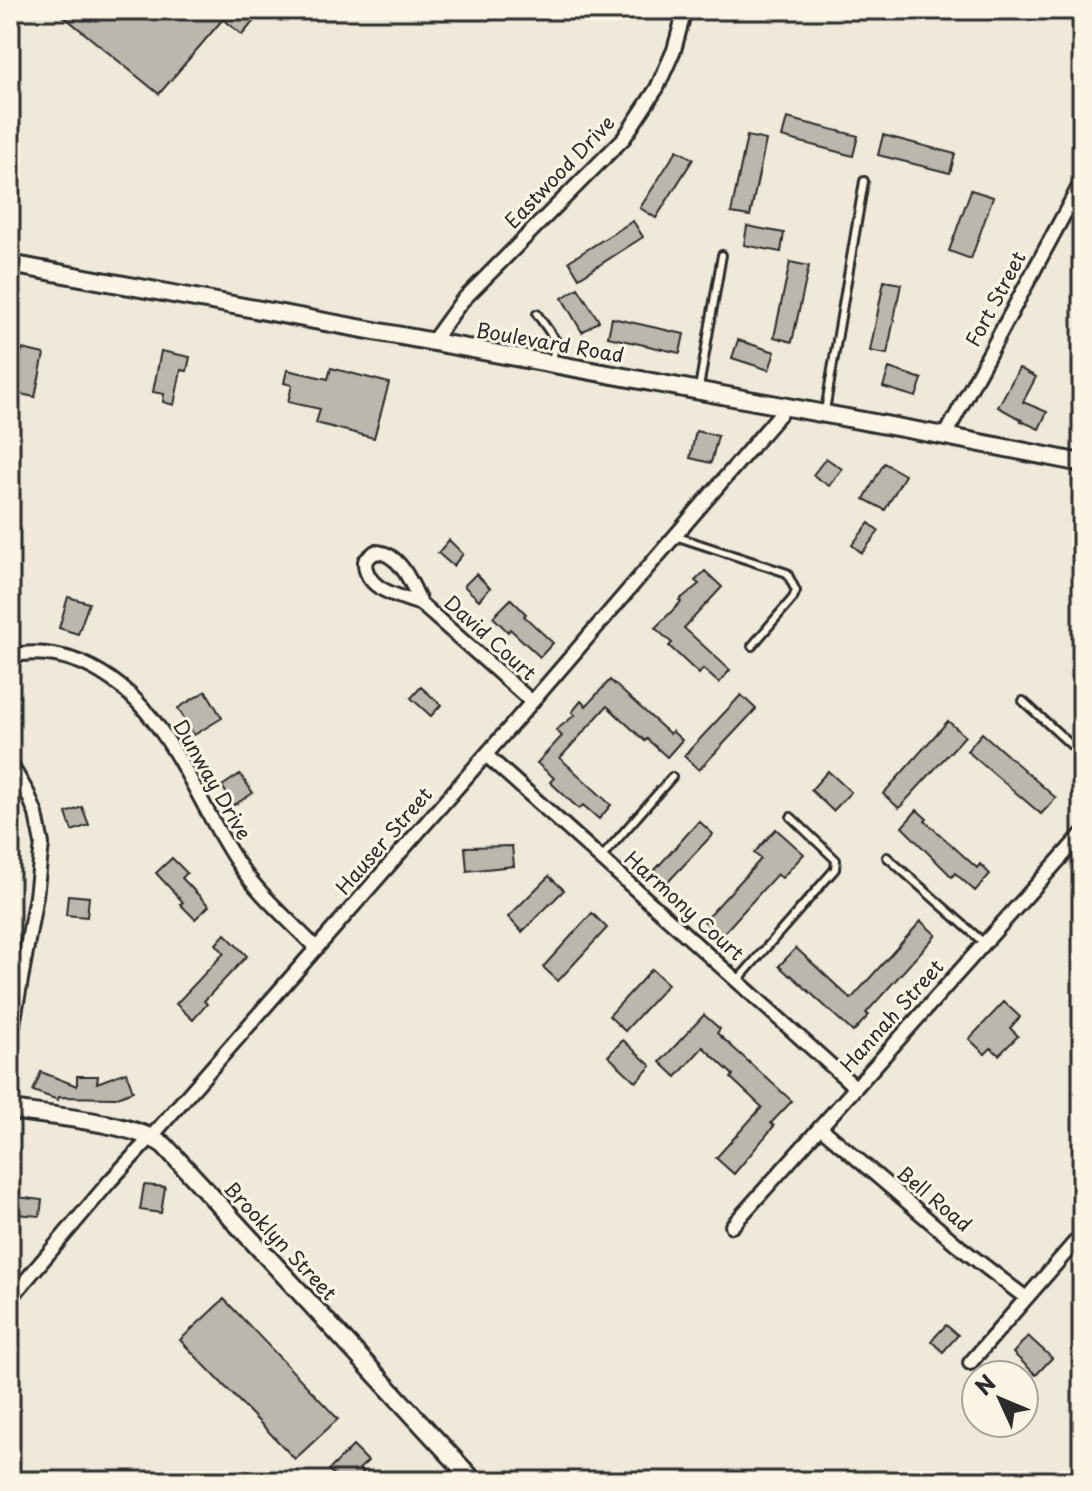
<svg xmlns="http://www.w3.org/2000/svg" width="1092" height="1491" font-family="'Playpen Sans',sans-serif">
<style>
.building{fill:#bcb7ac;stroke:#2b2b2b;stroke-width:2}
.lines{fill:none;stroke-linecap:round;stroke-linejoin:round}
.lane-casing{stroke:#2b2b2b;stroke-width:12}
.street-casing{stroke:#2b2b2b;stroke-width:18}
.secondary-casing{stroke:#2b2b2b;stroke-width:22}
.lane{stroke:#fcf5e5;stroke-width:6}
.street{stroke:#fcf5e5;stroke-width:12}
.secondary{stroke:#fcf5e5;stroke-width:16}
.labels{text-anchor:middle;stroke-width:6;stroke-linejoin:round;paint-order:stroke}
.street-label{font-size:20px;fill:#2b2b2b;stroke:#fcf5e5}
</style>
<rect width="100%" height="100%" fill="#efe9da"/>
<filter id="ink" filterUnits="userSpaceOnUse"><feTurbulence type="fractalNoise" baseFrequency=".0125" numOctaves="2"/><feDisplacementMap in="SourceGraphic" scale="16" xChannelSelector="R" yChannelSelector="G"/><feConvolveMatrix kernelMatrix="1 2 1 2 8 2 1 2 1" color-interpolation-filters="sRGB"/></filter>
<g filter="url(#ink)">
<path class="building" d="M56 10H263L242 35 223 19 159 94Z
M787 118 858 136 853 156 782 137Z
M883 135 955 154 950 173 878 155Z
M747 136 766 140 750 216 731 213Z
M677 150 693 159 656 218 640 208Z
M971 190 993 197 971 259 949 251Z
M633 221 643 237 579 278 569 261Z
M747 226 784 233 781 252 744 245Z
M790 262 809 266 792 342 774 337Z
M884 281 901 284 887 354 870 351Z
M578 288 599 321 582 332 562 298Z
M612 318 684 334 680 353 608 337Z
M738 340 775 352 769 370 732 358Z
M22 349 44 354 35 397 10 392V363L18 365Z
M161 351 190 357 187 371 181 370 174 405 163 402 164 394 153 392Z
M331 368 389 383 374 438 316 423 320 409 288 402 292 385 284 383 287 370 328 379Z
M889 368 922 379 916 397 883 387Z
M1019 368 1036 377 1023 402 1047 412 1039 429 1021 421 1022 420 998 407Z
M696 431 718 436 711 463 690 458Z
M826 458 842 469 829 486 813 475Z
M884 463 905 475 885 510 864 499Z
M869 523 879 531 862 553 852 545Z
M449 540 463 554 453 566 438 553Z
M705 571 722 587 684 628 730 670 719 683 703 669 699 674 669 646 672 643 655 628 681 602 679 600 699 584 695 581Z
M476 574 490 588 479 600 464 586Z
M68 597 89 603 78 634 59 628Z
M511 599 526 614 524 616 553 643 540 657 510 629 508 632 493 617Z
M610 680 670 734 672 731 682 740 667 757 647 739 645 741 607 706 560 758 611 805 599 819 583 805 579 809 550 782 554 778 537 763 562 736 556 730 575 715 572 712 581 701 586 706Z
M421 687 441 705 431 716 411 698Z
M206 691 222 718 194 735 178 708Z
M741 695 756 709 699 770 684 756Z
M948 721 965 736 899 808 883 794Z
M982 733 1056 798 1041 814 967 751Z
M828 771 851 792 833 811 811 790Z
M240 774 253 793 234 805 222 786Z
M82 807 89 825 72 831 66 813Z
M917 810 927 819 925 821 977 868 980 864 990 874 975 891 955 873 952 877 902 827Z
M699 821 713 834 667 883 654 871Z
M776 829 804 854 782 878 777 874 721 936 704 921 761 859 754 853Z
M512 846 514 866 467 871 465 847Z
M172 858 187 873 182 878 209 906 195 919 180 904 183 902 156 873Z
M549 876 564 890 522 932 508 917Z
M68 895 89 897 87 917 66 915Z
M592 913 607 928 558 981 543 967Z
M921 921 936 935 866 1013 869 1015 853 1032 791 975 790 976 779 966 796 948 851 999Z
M225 934 247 956 204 1001 207 1004 193 1020 176 1004 224 953 216 944Z
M652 969 668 984 625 1031 609 1016Z
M1004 1002 1020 1017 1010 1028 1018 1036 999 1055 991 1048 985 1054 969 1039Z
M704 1015 720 1029 717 1033 792 1101 771 1123 774 1126 734 1174 716 1158 762 1107 731 1078 733 1075 703 1047 676 1077 660 1062Z
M623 1040 651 1066 636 1082 608 1056Z
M41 1072 77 1086V1076H98L97 1083 126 1072 133 1091 115 1098 59 1097 58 1100 33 1091Z
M144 1185 165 1187 161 1213 140 1210Z
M17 1197 42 1200 40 1216 15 1214Z
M224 1299 338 1419 295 1459 180 1340Z
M946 1325 958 1335 943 1352 931 1341Z
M1028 1336 1052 1358 1036 1375 1013 1353Z
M353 1446 368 1461 359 1469 371 1481H340L329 1470Z"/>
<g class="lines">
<g class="lane-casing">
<path id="lane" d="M537 314 556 341 552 361
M699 388 722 255
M825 411 864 181
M675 536 787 573 796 591 793 598 752 646
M1023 701 1082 755
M887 857 984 943
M601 858 672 777
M737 981 835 869 836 860 791 817"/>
</g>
<g class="street-casing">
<path id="street" d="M432 342 461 302 624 138 657 88 674 50 685 10
M945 436 1082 181
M375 552C400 552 412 584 421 604 399 596 364 590 365 561Z
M421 604 532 702
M10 656C33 650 60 654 82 663 166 699 190 792 237 862 258 894 289 920 316 948
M486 755 855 1087
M10 763 28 794 36 814 42 844 36 896 10 1041
M820 1127 961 1248 1026 1298
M732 1226 1082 834
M10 1299 110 1181 152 1136 532 702 786 407
M970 1363 1082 1234"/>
</g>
<g class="secondary-casing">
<path id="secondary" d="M10 264 945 436 1082 463
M10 1110C51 1116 132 1122 164 1145L474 1481"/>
</g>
<use href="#lane" class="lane"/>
<use href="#street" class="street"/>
<use href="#secondary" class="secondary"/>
</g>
</g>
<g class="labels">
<g class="street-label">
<text transform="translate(560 172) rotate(-46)" y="7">Eastwood Drive</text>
<text transform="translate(996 299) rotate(-62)" y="7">Fort Street</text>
<text transform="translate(550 343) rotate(10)" y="7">Boulevard Road</text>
<text transform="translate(490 638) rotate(42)" y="7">David Court</text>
<text transform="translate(212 780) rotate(60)" y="7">Dunway Drive</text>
<text transform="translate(384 841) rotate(-49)" y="7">Hauser Street</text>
<text transform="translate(684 906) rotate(42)" y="7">Harmony Court</text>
<text transform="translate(892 1016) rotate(-48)" y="7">Hannah Street</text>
<text transform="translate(934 1199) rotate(40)" y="7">Bell Road</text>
<text transform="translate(280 1241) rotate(47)" y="7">Brooklyn Street</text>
</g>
</g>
<rect width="1092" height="1491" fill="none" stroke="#fcf5e5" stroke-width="40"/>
<rect x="20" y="20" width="1052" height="1451" fill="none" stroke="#2b2b2b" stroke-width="3" filter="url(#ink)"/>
<g transform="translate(1000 1399) rotate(314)"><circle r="38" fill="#fcf5e5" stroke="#a8a49b" stroke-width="2"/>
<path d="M0-6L14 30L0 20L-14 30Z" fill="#2b2b2b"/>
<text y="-12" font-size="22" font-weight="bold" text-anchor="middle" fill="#2b2b2b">N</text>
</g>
</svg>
